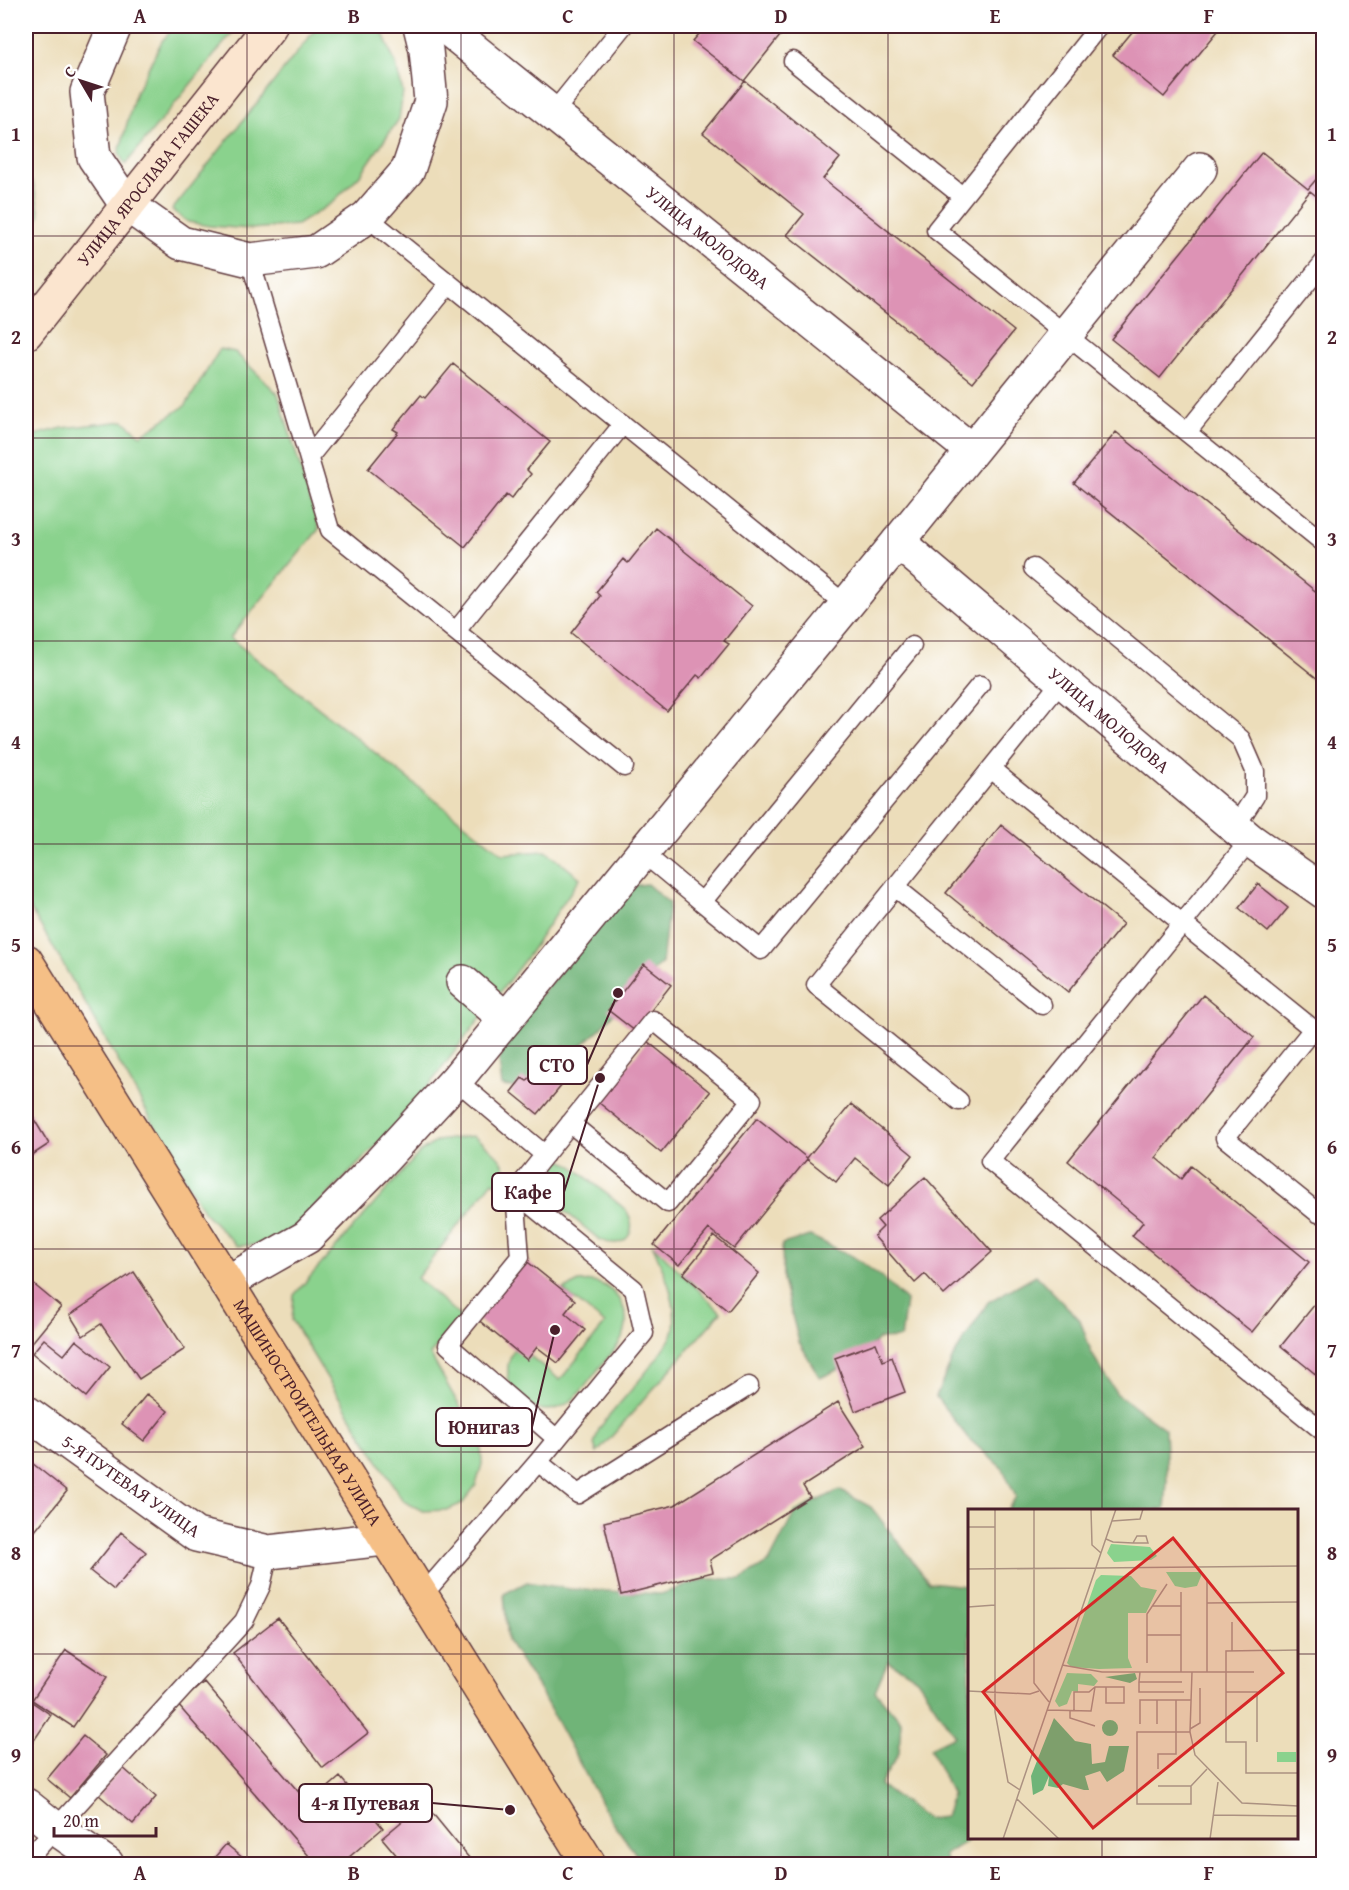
<svg xmlns="http://www.w3.org/2000/svg" width="1349" height="1890" font-family="'Gentium Book Plus',serif">
<style>
.green{fill:#8ad28d;stroke:#6a785c;stroke-width:1.5}
.forest{fill:#6fb478;stroke:#5c6a52;stroke-width:1.5;fill-rule:evenodd}
.building{fill:#dd93b5}
.lines{fill:none;stroke-linecap:round;stroke-linejoin:round}
.lane-casing{stroke:#623c40;stroke-width:21}
.street-casing{stroke:#623c40;stroke-width:36}
.secondary-casing{stroke:#623c40;stroke-width:36}
.primary-casing{stroke:#623c40;stroke-width:36}
.lane{stroke:#fff;stroke-width:18}
.street{stroke:#fff;stroke-width:33}
.secondary{stroke:#fbe5cf;stroke-width:33}
.primary{stroke:#f5bf86;stroke-width:33}
.grid{fill:none;stroke:#4a1f2b;stroke-width:1.5;stroke-opacity:0.55}
.labels{text-anchor:middle;stroke-width:4.5;stroke-linejoin:round;paint-order:stroke}
.street-label{font-size:18px;fill:#4a1f2b;stroke:#fff}
.inset-road{fill:none;stroke:#ab9181;stroke-width:1.5}
.view{fill:#d62828;fill-opacity:0.15;stroke:#d62828;stroke-width:3}
.inset-edge{fill:none;stroke:#4a1f2b;stroke-width:3}
.leader{fill:none;stroke:#4a1f2b;stroke-width:2}
.callout-dot{fill:#4a1f2b;stroke:#fff;stroke-width:2}
.callout{fill:#fff;stroke:#4a1f2b;stroke-width:2}
.callout-label{font-size:20px;text-anchor:middle;font-weight:bold;fill:#4a1f2b}
.neatline{fill:none;stroke:#4a1f2b;stroke-width:2}
.grid-label{font-size:20px;text-anchor:middle;font-weight:bold;fill:#4a1f2b}
</style>
<rect width="100%" height="100%" fill="#fff"/>
<filter id="ink" filterUnits="userSpaceOnUse"><feTurbulence type="fractalNoise" baseFrequency=".0167" numOctaves="2"/><feDisplacementMap in="SourceGraphic" scale="12" xChannelSelector="R" yChannelSelector="G"/><feConvolveMatrix kernelMatrix="1 2 1 2 8 2 1 2 1" color-interpolation-filters="sRGB"/></filter>
<filter id="wash" filterUnits="userSpaceOnUse"><feTurbulence type="fractalNoise" baseFrequency=".008" numOctaves="4" result="noise"/><feDisplacementMap in="SourceGraphic" scale="24" xChannelSelector="R" yChannelSelector="G"/><feGaussianBlur stdDeviation="1.35" result="paint"/><feColorMatrix in="noise" values="0 0 0 0 0 0 0 0 0 0 0 0 0 0 0 0 0 1.4 0 .05"/><feComposite in="paint" operator="in"/></filter>
<g filter="url(#wash)">
<rect width="100%" height="100%" fill="#ecddba"/>
<path class="green" d="M175 26H238L125 165 119 153 135 94 162 41Z
M318 26H380L396 65 403 92 399 119 361 174 332 203 297 225 251 229 210 226 188 222 172 210Z
M26 178 33 183 40 216 26 243Z
M220 349 235 352 278 394 319 529 230 638 503 854 546 851 580 878 529 954 430 1084 387 1135 280 1243 237 1246 204 1212 48 938 26 902V437L63 428 124 421 141 435 186 405Z
M473 1136C500 1154 507 1161 510 1194L493 1181 417 1278 463 1319 430 1354 481 1444 482 1464 476 1485 463 1503 447 1510 423 1511 403 1501 292 1321 294 1295 420 1152 437 1141Z
M560 1160 570 1164 625 1209C641 1231 625 1251 600 1240L545 1195 538 1187V1177L550 1161Z
M652 1244 721 1312 597 1453 594 1444 599 1429C614 1408 671 1348 674 1329 678 1300 663 1269 652 1244Z
M579 1282C583 1282 588 1281 592 1282 616 1285 632 1312 624 1334 620 1346 608 1357 600 1367 584 1388 566 1418 535 1408 526 1405 519 1400 514 1392 505 1377 506 1363 514 1349L530 1356 560 1380 605 1324 563 1290Z"/>
<path class="forest" d="M647 884 669 903 662 963 639 983 601 1028 572 1054 564 1046 546 1053 542 1072 522 1088 502 1086 499 1061 511 1031 629 886Z
M810 1236 852 1256 883 1278 906 1301 901 1338 878 1339 852 1363 820 1378 799 1342 783 1281 782 1244Z
M1036 1275 1080 1320 1092 1354 1116 1393 1165 1429 1167 1481 1165 1510H1007L1016 1497 1003 1469 968 1438 936 1397 953 1357 988 1302Z
M839 1490 871 1507 929 1582 966 1586 969 1580 971 1838 944 1855 947 1864H643L609 1817 540 1691 508 1641 504 1594 527 1582 570 1589 661 1594 706 1579H741L769 1562 795 1512ZM888 1661 917 1679 955 1736 930 1748 952 1795 945 1817 928 1819 880 1785 899 1753 901 1721 875 1691Z"/>
<g id="blocks">
<path class="building" d="M706 26H788L744 81 693 41Z
M1137 26H1222L1164 97 1113 55Z
M745 81 840 158 823 179 1014 331 973 382 787 235 804 214 703 133Z
M1262 152 1308 189 1324 170V202L1310 191 1160 378 1111 339Z
M453 364 550 442 527 470 531 474 511 499 506 495 465 547 368 469 398 432 393 429 421 395 425 398Z
M1116 432 1324 598V684L1074 483Z
M656 528 752 606 724 641 729 644 701 678 697 675 667 711 571 633 600 596 596 592 623 559 628 563Z
M1001 825 1123 924 1068 992 946 893Z
M1258 884 1288 908 1268 932 1239 908Z
M644 964 671 985 635 1031 608 1010Z
M1203 995 1254 1037 1156 1158 1181 1179 1191 1166 1309 1262 1252 1332 1132 1236 1143 1222 1068 1161Z
M647 1041 710 1092 661 1153 598 1102Z
M544 1060 567 1079 538 1114 511 1092 522 1078 527 1081Z
M851 1104 913 1155 889 1185 855 1158 836 1182 807 1159 734 1249 709 1229 679 1265 654 1245 757 1118 807 1158Z
M26 1106 49 1144 26 1159Z
M925 1177 992 1252 944 1295 925 1274 915 1283 874 1236 883 1227 877 1220Z
M714 1236 759 1273 728 1311 683 1274Z
M524 1259 575 1300 565 1313 585 1330 558 1363 537 1347 527 1360 476 1318Z
M134 1272 185 1349 139 1379 101 1324 83 1336 70 1315Z
M26 1278 61 1307 26 1350Z
M1324 1293V1381L1281 1346Z
M44 1339 64 1355 76 1340 110 1367 86 1397 32 1353Z
M876 1343 883 1361 892 1357 905 1392 855 1411 835 1358Z
M147 1394 168 1411 144 1441 122 1424Z
M838 1402 866 1446 803 1486 810 1497 710 1560 713 1572 621 1595 604 1522 675 1505Z
M27 1459 67 1491 35 1531 26 1523V1461Z
M121 1532 146 1552 114 1590 90 1571Z
M278 1618 368 1733 323 1768 233 1653Z
M66 1650 107 1677 73 1727 32 1700Z
M204 1682 309 1804 340 1777 383 1828 341 1864H316L178 1705Z
M26 1698 51 1715 33 1742 26 1737Z
M83 1736 106 1755 70 1798 47 1779Z
M122 1767 156 1797 133 1824 99 1795Z
M424 1803 474 1864H404L382 1838Z
M226 1844 250 1864H209Z"/>
</g>
</g>
<g filter="url(#ink)">
<use href="#blocks" fill-opacity="0" stroke="#623c40" stroke-width="1.5"/>
<g class="lines">
<g class="lane-casing">
<path id="lane" d="M1099 26 936 230 1324 543
M793 61 962 196
M553 113 623 26
M367 217 846 605
M250 260 330 530 624 767
M1187 432 1324 262
M309 457 449 284
M1033 568 1241 739 1255 771V796L1235 827
M456 631 623 424
M991 769 1313 1029 1225 1138 1318 1213
M1250 840 990 1161 1324 1432
M643 853 702 902 912 646
M895 887 1042 1005
M702 902 761 950 980 685
M456 1080 545 1155
M959 1101 816 985 1061 682
M557 1439 448 1345 520 1257 515 1192C561 1134 607 1078 653 1020L752 1100 668 1203 570 1123
M538 1462 578 1494 749 1386
M421 1597 538 1462 644 1333 634 1289 515 1192
M26 1861 244 1621 261 1586 269 1552"/>
</g>
<g class="street-casing">
<g id="street">
<path d="M115 26 87 92 94 157 126 204 181 243 250 260 316 252 367 217 408 170 431 101 426 50 420 26"/>
<path id="s1" d="M444 26 971 450"/>
<path id="s2" d="M898 542 1250 840 1324 892"/>
<path d="M463 982 506 1019"/>
<path d="M226 1283 307 1237 375 1168 456 1080 898 542 1200 169"/>
<path d="M26 1412 196 1535 269 1552 384 1539"/>
<path d="M26 1805 55 1828 107 1864"/>
</g>
</g>
<g class="secondary-casing">
<g id="secondary">
<path id="s3" d="M26 333 270 26"/>
</g>
</g>
<g class="primary-casing">
<g id="primary">
<path id="s4" d="M26 961 589 1864"/>
</g>
</g>
<use href="#lane" class="lane"/>
<use href="#street" class="street"/>
<use href="#secondary" class="secondary"/>
<use href="#primary" class="primary"/>
</g>
</g>
<path class="grid" d="M247 26V1864M461 26V1864M674 26V1864M888 26V1864M1102 26V1510M26 236H1324M26 438H1324M26 641H1324M26 844H1324M26 1046H1324M26 1249H1324M26 1452H1324M26 1654H970M1296 1654H1324M1102 1838V1864"/>
<g class="labels">
<g class="street-label">
<text dy="6" stroke="none"><textPath href="#s3" startOffset="196">УЛИЦА ЯРОСЛАВА ГАШЕКА</textPath></text>
<text dy="6" stroke="none"><textPath href="#s1" startOffset="338">УЛИЦА МОЛОДОВА</textPath></text>
<text dy="6" stroke="none"><textPath href="#s2" startOffset="276">УЛИЦА МОЛОДОВА</textPath></text>
<text dy="6" stroke="none"><textPath href="#s4" startOffset="532">МАШИНОСТРОИТЕЛЬНАЯ УЛИЦА</textPath></text>
<text transform="translate(131 1486) rotate(35)" y="6">5-Я ПУТЕВАЯ УЛИЦА</text>
</g>
</g>
<g transform="translate(968 1509)">
<rect width="330" height="330" fill="#ecddba"/>
<path d="M143 35 182 38 189 47 183 51 146 53 139 44ZM198 63H234V65L229 77 217 79 207 77ZM133 66 163 67 173 78 189 81 178 104H160V149L164 159 131 160 103 158 99 154 128 71ZM99 164 123 165 130 172 126 177 110 175V183L104 182 99 195 91 198 87 192ZM309 243H328V253H309Z" fill="#8ad28d"/>
<path d="M167 164 169 170 162 174 137 168ZM86 209 107 232 123 235 124 255 137 253 141 237H161L156 262 139 273 132 262 117 267 121 281H116L95 275 90 279 80 277 81 267 75 281 65 286 63 267ZM134 219a8 8 0 1 1 16 0a8 8 0 1 1-16 0Z" fill="#6fb478"/>
<path class="inset-road" d="M27 0V203L40 273 52 281M66 0V174L81 193M123 0 124 36 133 44M213 0H249M144 12 172 10 175 0M0 18H27M138 30 145 33 165 34H180L178 27H169L165 34M128 59 330 57M0 60 128 59M239 72V163M213 83V163M239 94 330 93M184 97H213M0 98 27 96M264 113V142M179 126H213M330 141 258 142V233H278V264H330M179 154V105L199 75M94 156 134 163H286M172 163 171 173H214M224 163 222 223 227 246 274 294 330 297M171 173V183H216M0 182 62 185 71 182M258 183H289V233M189 191V215M79 201 123 202 127 178M102 202V209L127 217M106 202V183H121L127 178H156V194H138V178M172 215V191H223M222 220 232 214V179M190 260V245H208V191M190 277H223V295H169V223H222M223 277 239 260M49 290 91 330M246 306 330 307M35 330 148 0M242 330 250 273"/>
<path class="view" d="M205 29 315 164 125 319 15 183Z"/>
<rect width="330" height="330" class="inset-edge"/>
</g>
<path class="leader" d="M618 993L587 1065M600 1078L564 1192M555 1330L532 1427M510 1810L432 1803"/>
<g class="callout-dot">
<circle cx="618" cy="993" r="6"/>
<circle cx="600" cy="1078" r="6"/>
<circle cx="555" cy="1330" r="6"/>
<circle cx="510" cy="1810" r="6"/>
</g>
<g class="callout">
<rect x="528" y="1046" width="59" height="38" rx="6"/>
<rect x="492" y="1173" width="72" height="38" rx="6"/>
<rect x="436" y="1408" width="96" height="38" rx="6"/>
<rect x="299" y="1784" width="133" height="38" rx="6"/>
</g>
<g class="callout-label">
<text x="557" y="1072">СТО</text>
<text x="528" y="1199">Кафе</text>
<text x="484" y="1434">Юнигаз</text>
<text x="365" y="1810">4-я Путевая</text>
</g>
<rect width="1349" height="1890" fill="none" stroke="#fff" stroke-width="66"/>
<g transform="translate(81 81) rotate(309)" stroke="#ffffff" stroke-width="4.5" paint-order="stroke">
<path d="M0-4.5L10 22L0 15L-10 22Z" fill="#4a1f2b"/>
<text y="-9" font-size="16" font-weight="bold" text-anchor="middle" fill="#4a1f2b">С</text>
</g>
<path d="M54 1827v9h102v-9" fill="none" stroke="#4a1f2b" stroke-width="3"/>
<text x="63" y="1827" font-size="18" fill="#4a1f2b" stroke="#ffffff" stroke-width="4.5" paint-order="stroke">20 m</text>
<rect x="33" y="33" width="1283" height="1824" class="neatline"/>
<g class="grid-label">
<text x="140" y="23">A</text>
<text x="354" y="23">B</text>
<text x="568" y="23">C</text>
<text x="781" y="23">D</text>
<text x="995" y="23">E</text>
<text x="1209" y="23">F</text>
<text x="16" y="141">1</text>
<text x="1332" y="141">1</text>
<text x="16" y="344">2</text>
<text x="1332" y="344">2</text>
<text x="16" y="546">3</text>
<text x="1332" y="546">3</text>
<text x="16" y="749">4</text>
<text x="1332" y="749">4</text>
<text x="16" y="952">5</text>
<text x="1332" y="952">5</text>
<text x="16" y="1154">6</text>
<text x="1332" y="1154">6</text>
<text x="16" y="1357">7</text>
<text x="1332" y="1357">7</text>
<text x="16" y="1560">8</text>
<text x="1332" y="1560">8</text>
<text x="16" y="1762">9</text>
<text x="1332" y="1762">9</text>
<text x="140" y="1880">A</text>
<text x="354" y="1880">B</text>
<text x="568" y="1880">C</text>
<text x="781" y="1880">D</text>
<text x="995" y="1880">E</text>
<text x="1209" y="1880">F</text>
</g>
</svg>
